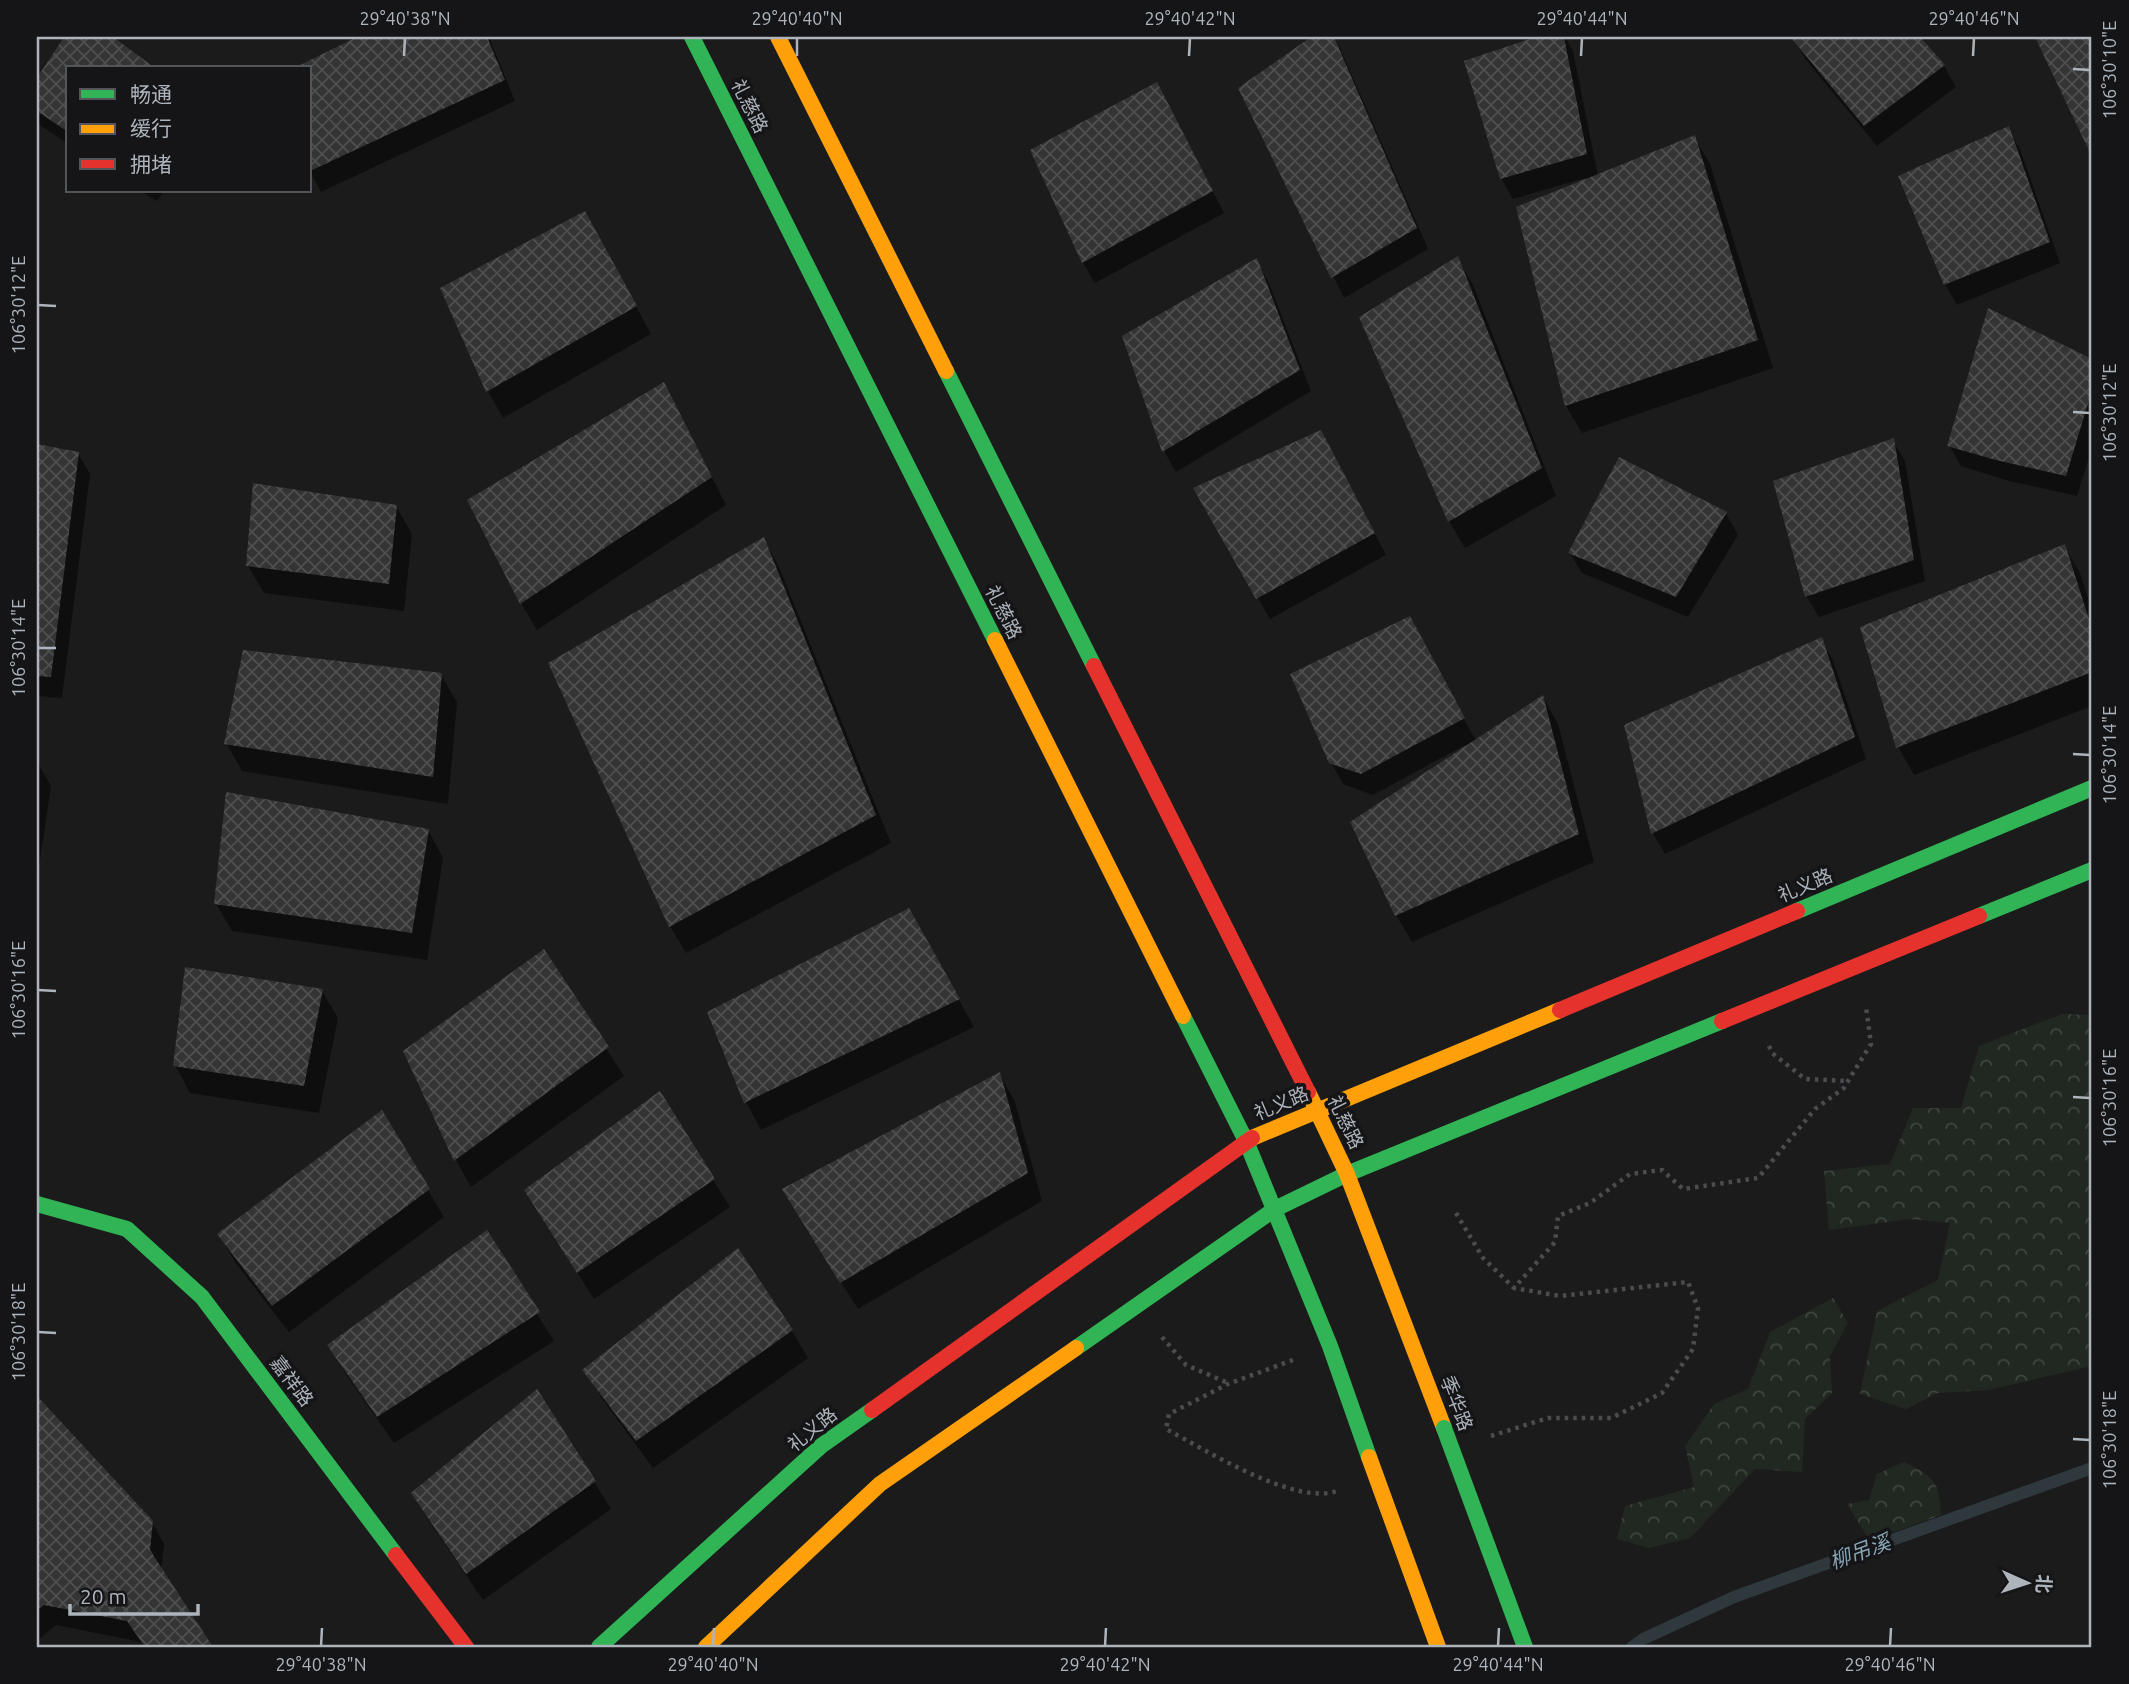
<svg xmlns="http://www.w3.org/2000/svg" width="2129" height="1684" font-family="Ubuntu,'Noto Sans SC',sans-serif">
<style>
.forest{fill:url(#forest-crowns)}
.shadow{fill:#0007}
.lines{fill:none;stroke-linecap:round;stroke-linejoin:round}
.stream{stroke:#2e383d;stroke-width:12}
.building{fill:url(#building-cross-hatch)}
.path{stroke:#4b4c4f;stroke-width:4.5;stroke-dasharray:3.5 5;stroke-linecap:butt}
.fast{stroke:#30b455;stroke-width:16}
.slow{stroke:#ff9f0a;stroke-width:16}
.jam{stroke:#e5322d;stroke-width:16}
.fast-bridge{stroke:#30b455;stroke-width:16}
.slow-bridge{stroke:#ff9f0a;stroke-width:16}
.ticks{fill:none;stroke:#adb4bb;stroke-width:2.5}
.labels{text-anchor:middle;stroke-width:7;stroke-linejoin:round;paint-order:stroke}
.street-label{font-size:19px;fill:#adb4bb;stroke:#151517}
.water-label{font-size:21px;font-style:italic;fill:#86a5b4;stroke:#151517}
.neatline{fill:none;stroke:#adb4bb;stroke-width:2.5}
.ticks-label{font-size:18px;text-anchor:middle;fill:#adb4bb}
</style>
<defs>
<pattern id="forest-crowns" width="20" height="18" patternUnits="userSpaceOnUse" patternTransform="scale(1.75)"><rect width="20" height="18" fill="#212821"/><path d="M2 6a3 3 0 1 1 6 0M12 15a3 3 0 1 1 6 0" fill="none" stroke="#3f453f"/></pattern>
<pattern id="building-cross-hatch" width="8" height="8" patternUnits="userSpaceOnUse" patternTransform="scale(1.75)"><rect width="8" height="8" fill="#343435"/><path d="M0 0l8 8M0 8l8-8" fill="none" stroke="#4f4f50"/></pattern>
</defs>
<rect width="100%" height="100%" fill="#1b1b1b"/>
<path class="forest" d="M2062 1014 2092 1015V1366L1988 1390 1938 1393 1906 1409 1860 1394 1877 1311 1938 1280 1950 1223 1910 1219 1829 1230 1824 1171 1890 1164 1913 1108H1961L1979 1046Z
M1833 1298 1848 1323 1830 1356 1832 1393 1805 1419 1802 1472 1755 1469 1690 1538 1649 1548 1617 1539 1625 1506 1694 1487 1685 1446 1714 1404 1748 1389 1770 1332Z
M1904 1462C1935 1477 1939 1481 1941 1515L1870 1541 1847 1504 1869 1500 1877 1474Z"/>
<path class="shadow" d="M66 37H110L152 68H68V144L37 123V81Z
M361 37H489L515 101 321 192 310 171V68H298Z
M1314 37H1333L1340 48 1428 249 1344 298 1241 88Z
M1541 37H1565L1573 51 1598 176 1694 137 1710 164 1773 368 1582 433 1566 406 1518 208 1585 181V178L1513 199 1501 178 1466 62Z
M1796 37H1918L1944 66 1956 87 1877 146 1806 60 1794 39Z
M2037 37H2092V153Z
M1168 105 1224 213 1095 283 1083 263 1033 150Z
M2008 129 2020 149 2060 263 1957 305 1945 284Z
M140 191H164L157 201Z
M600 240 651 334 503 418 488 391 442 289Z
M1457 258 1473 285 1556 496 1465 548 1449 521Z
M1256 261 1268 281 1311 391 1176 472 1164 451 1124 337Z
M1989 310 2092 361V448L2077 496 2009 481 1961 466 1949 445Z
M679 412 726 505 537 630 521 603Z
M1893 441 1905 461 1925 581 1819 617 1807 597 1775 483Z
M37 446 78 453 90 474 62 698 37 696Z
M1332 453 1386 555 1270 619 1196 489Z
M396 506 412 534 404 611 264 593 248 566Z
M1726 514 1738 535 1688 617 1582 573 1570 553Z
M764 539 779 567 891 843 686 953 670 926Z
M2064 546 2080 573 2092 611V706L1914 775 1898 747 1862 628Z
M1421 639 1476 741 1543 697 1558 724 1594 862 1412 942 1396 915 1467 747 1465 745 1373 795 1343 784 1331 762Z
M1821 640 1833 660 1866 759 1665 854 1653 833Z
M441 675 457 702 448 804 242 771 226 743Z
M37 761 51 786 37 880Z
M428 830 443 858 427 960 232 931 216 904Z
M924 937 974 1027 761 1130 746 1102 709 1013Z
M543 951 624 1076 471 1187 456 1160 405 1051Z
M322 991 338 1018 319 1113 190 1093 175 1065Z
M1000 1075 1015 1102 1042 1201 858 1309 800 1217Z
M659 1094 730 1207 594 1299 542 1217Z
M428 1190 444 1217 289 1332 235 1262 219 1234Z
M486 1232 554 1341 394 1443 345 1373 329 1346Z
M737 1251 792 1331 808 1358 653 1468 601 1397 585 1370Z
M537 1391 611 1509 483 1600 429 1521 413 1494Z
M37 1398 152 1522 164 1544 161 1571 211 1647H145L141 1642 56 1625 37 1641Z"/>
<g class="lines">
<path class="stream" d="M1632 1647 1643 1639 1734 1597 2092 1468"/>
</g>
<path class="building" d="M64 37H113L155 68H68V132L37 111V78Z
M357 37H487L505 80 310 171V68H294Z
M1311 37H1334L1417 228 1331 278 1238 88Z
M1536 37H1564L1587 154 1500 179 1464 61Z
M1793 37H1920L1945 65 1864 126 1792 39Z
M2035 37H2092V157Z
M1157 82 1213 191 1082 263 1030 150Z
M2009 126 2050 242 1944 285 1898 176Z
M1695 135 1758 340 1565 406 1516 207Z
M585 211 637 306 486 392 440 288Z
M1458 256 1542 468 1448 522 1359 317Z
M1257 258 1300 370 1162 452 1122 336Z
M1988 308 2092 359V390L2066 476 1996 460 1947 446Z
M664 382 712 477 520 604 467 500Z
M1321 430 1375 533 1256 599 1193 488Z
M1894 438 1914 560 1805 597 1773 481Z
M37 444 79 452 51 677 37 676Z
M1619 457 1727 512 1676 597 1568 553Z
M253 483 397 505 389 584 246 566Z
M764 537 876 815 669 927 548 663Z
M2065 544 2092 629V672L1896 748 1860 627Z
M1410 616 1465 718 1361 774 1329 763 1290 674Z
M1822 637 1855 737 1651 834 1624 725Z
M243 650 442 673 433 777 224 744Z
M1543 695 1579 834 1395 916 1350 822Z
M226 792 429 829 412 933 214 904Z
M909 908 960 999 744 1103 707 1012Z
M544 949 609 1047 454 1161 403 1051Z
M185 967 323 989 304 1086 173 1066Z
M1000 1072 1028 1173 840 1283 782 1189Z
M660 1091 715 1179 577 1273 524 1190Z
M382 1110 430 1189 272 1306 217 1234Z
M487 1230 540 1312 377 1417 327 1345Z
M738 1248 793 1330 636 1441 582 1370Z
M537 1389 596 1481 466 1574 411 1493Z
M37 1396 153 1521 150 1550 213 1647H145L127 1621 44 1605 37 1610Z"/>
<g class="lines">
<path class="path" d="M1769 1046 1772 1053 1805 1079 1848 1081
M1456 1213 1483 1258 1514 1288 1555 1242 1558 1216 1590 1203 1630 1174 1662 1170 1683 1189 1758 1178 1815 1109 1844 1088 1848 1081 1871 1044 1866 1007
M1162 1337 1186 1365 1228 1383
M1293 1360 1228 1384 1169 1414 1166 1429C1206 1450 1294 1506 1337 1491
M1491 1436 1548 1418H1611L1662 1393 1693 1349 1698 1308 1688 1282 1560 1296 1514 1288"/>
<path class="fast" d="M692 37 995 640
M946 371 1094 666
M1797 911 2092 788
M1979 916 2092 870
M1183 1016 1246 1141 1330 1346 1369 1457
M37 1204 127 1229 202 1297 396 1555
M1076 1348 1275 1209 1347 1174 1722 1021
M599 1647 821 1446 872 1410"/>
<path class="slow" d="M778 37 946 371
M995 640 1183 1016
M1308 1092 1347 1174 1444 1428
M1252 1138 1560 1010
M706 1647 880 1484 1076 1348"/>
<path class="jam" d="M1094 666 1308 1092
M1560 1010 1797 911
M1722 1021 1979 916
M872 1410 1252 1138
M396 1555 466 1647"/>
<path class="fast-bridge" d="M1444 1428 1525 1647"/>
<path class="slow-bridge" d="M1369 1457 1438 1647"/>
</g>
<path class="ticks" d="M404 56 405 38M797 56V38M1189 56 1190 38M1581 56 1582 38M1973 56 1974 38M2073 69 2090 70M38 305 56 306M2073 412 2090 413M38 648H56M2073 754 2090 755M38 990 56 991M2073 1097 2090 1098M38 1332 56 1333M2073 1439 2090 1440M321 1646 322 1628M713 1646 714 1628M1105 1646 1106 1628M1498 1646 1499 1628M1890 1646 1891 1628"/>
<g class="labels">
<g class="street-label">
<text transform="translate(750 106) rotate(63)" y="7">礼慈路</text>
<text transform="translate(1004 612) rotate(63)" y="7">礼慈路</text>
<text transform="translate(1805 885) rotate(-23)" y="7">礼义路</text>
<text transform="translate(1281 1103) rotate(-23)" y="7">礼义路</text>
<text transform="translate(1346 1122) rotate(64)" y="7">礼慈路</text>
<text transform="translate(292 1381) rotate(53)" y="7">嘉祥路</text>
<text transform="translate(1457 1403) rotate(69)" y="7">季华路</text>
<text transform="translate(812 1429) rotate(-39)" y="7">礼义路</text>
</g>
<g class="water-label">
<text transform="translate(1860 1552) rotate(-20)" y="7">柳吊溪</text>
</g>
</g>
<rect width="2129" height="1684" fill="none" stroke="#151517" stroke-width="77"/>
<rect x="66" y="66" width="245" height="126" fill="#151517" stroke="#525559" stroke-width="2"/>
<rect x="80" y="89" width="35" height="10" fill="#30b455" stroke="#525559" stroke-width="2"/>
<text x="130" y="102" font-size="21" fill="#adb4bb">畅通</text>
<rect x="80" y="124" width="35" height="10" fill="#ff9f0a" stroke="#525559" stroke-width="2"/>
<text x="130" y="136" font-size="21" fill="#adb4bb">缓行</text>
<rect x="80" y="159" width="35" height="10" fill="#e5322d" stroke="#525559" stroke-width="2"/>
<text x="130" y="172" font-size="21" fill="#adb4bb">拥堵</text>
<g transform="translate(2027 1583) rotate(93)" stroke="#151517" stroke-width="5" paint-order="stroke">
<path d="M0-5L12 26L0 18L-12 26Z" fill="#adb4bb"/>
<text y="-10" font-size="19" font-weight="bold" text-anchor="middle" fill="#adb4bb">北</text>
</g>
<path d="M70 1604v10h128v-10" fill="none" stroke="#adb4bb" stroke-width="3.5"/>
<text x="80" y="1604" font-size="21" fill="#adb4bb" stroke="#151517" stroke-width="5" paint-order="stroke">20 m</text>
<rect x="38" y="38" width="2052" height="1608" class="neatline"/>
<g class="ticks-label">
<text x="405" y="25">29°40'38"N</text>
<text x="797" y="25">29°40'40"N</text>
<text x="1190" y="25">29°40'42"N</text>
<text x="1582" y="25">29°40'44"N</text>
<text x="1974" y="25">29°40'46"N</text>
<text transform="translate(2110 70) rotate(-90)" y="6">106°30'10"E</text>
<text transform="translate(19 305) rotate(-90)" y="6">106°30'12"E</text>
<text transform="translate(2110 413) rotate(-90)" y="6">106°30'12"E</text>
<text transform="translate(19 648) rotate(-90)" y="6">106°30'14"E</text>
<text transform="translate(2110 755) rotate(-90)" y="6">106°30'14"E</text>
<text transform="translate(19 990) rotate(-90)" y="6">106°30'16"E</text>
<text transform="translate(2110 1098) rotate(-90)" y="6">106°30'16"E</text>
<text transform="translate(19 1332) rotate(-90)" y="6">106°30'18"E</text>
<text transform="translate(2110 1440) rotate(-90)" y="6">106°30'18"E</text>
<text x="321" y="1671">29°40'38"N</text>
<text x="713" y="1671">29°40'40"N</text>
<text x="1105" y="1671">29°40'42"N</text>
<text x="1498" y="1671">29°40'44"N</text>
<text x="1890" y="1671">29°40'46"N</text>
</g>
</svg>
